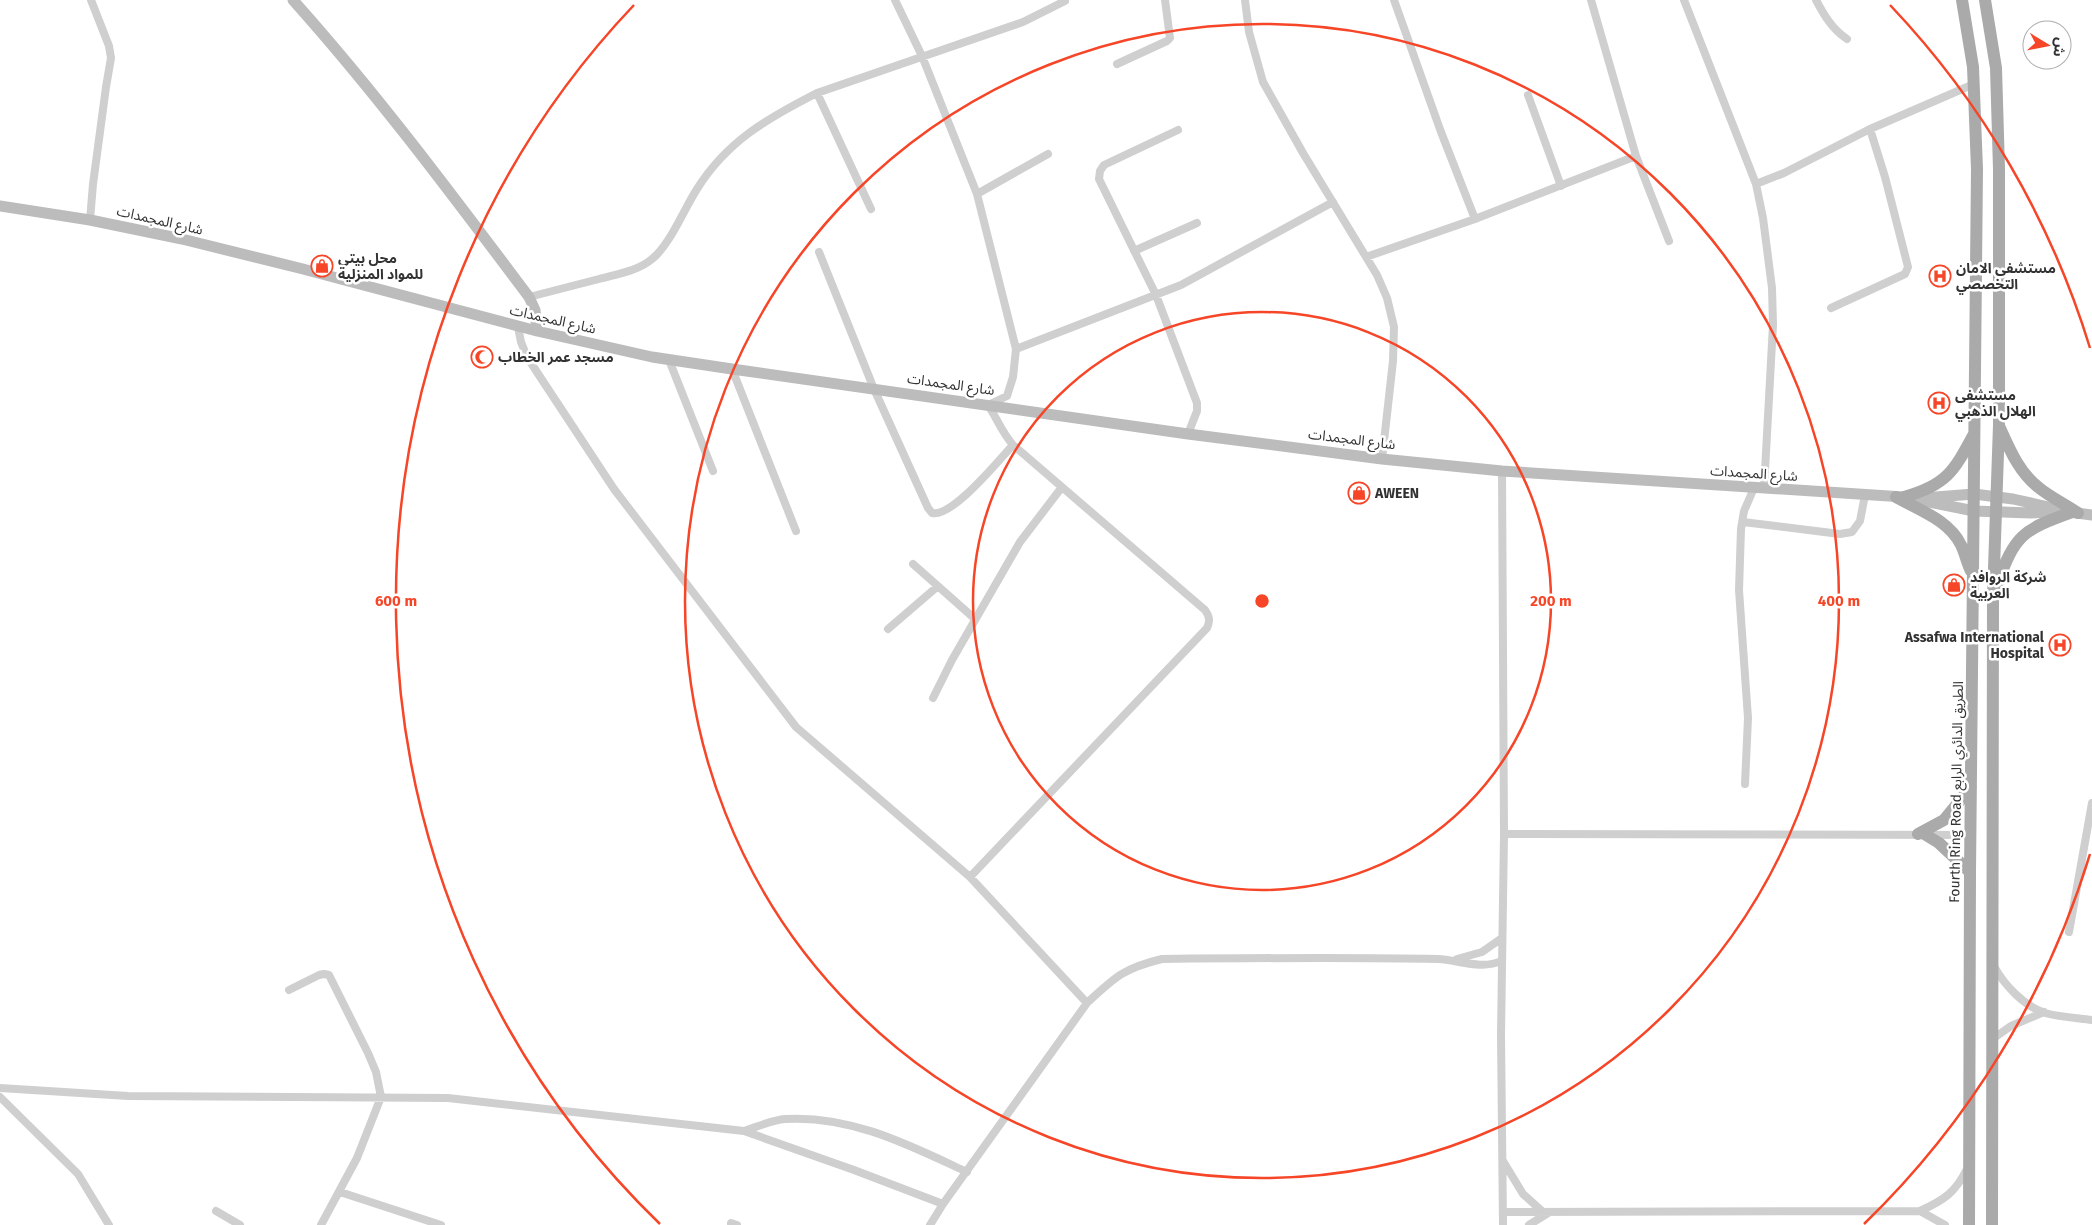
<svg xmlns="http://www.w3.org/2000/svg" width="2092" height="1225" font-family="'Fira Sans','Noto Sans Arabic',sans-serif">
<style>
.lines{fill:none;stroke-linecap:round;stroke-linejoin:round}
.minor{stroke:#cfcfcf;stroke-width:8}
.secondary{stroke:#bcbcbc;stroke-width:11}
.primary{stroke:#aaa;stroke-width:12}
.ring{fill:none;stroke:#f64527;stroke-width:2.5}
.labels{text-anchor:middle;stroke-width:5;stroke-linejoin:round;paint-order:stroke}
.street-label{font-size:14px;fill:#323232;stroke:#fff}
.poi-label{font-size:14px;font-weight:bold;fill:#323232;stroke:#fff;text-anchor:start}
.centre{fill:#f64527;stroke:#fff;stroke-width:2.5}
.ring-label{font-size:15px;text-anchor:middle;font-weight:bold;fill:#f64527;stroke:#fff;stroke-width:5;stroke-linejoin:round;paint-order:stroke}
</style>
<rect width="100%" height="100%" fill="#fff"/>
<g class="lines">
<path class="minor" d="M895 0 922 56 977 194
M1245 0 1249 32 1263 82 1303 153 1377 275 1387 298 1394 327 1393 361 1382 459
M1394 0 1441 132 1475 219
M1684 0 1756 184 1763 218 1772 288 1773 325 1764 489
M1816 0C1824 15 1832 29 1847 39
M1117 64 1167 41 1170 38 1165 0
M817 93 871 209
M1528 95 1561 186
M1178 130 1104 165 1100 171 1099 179 1156 295 1197 403V411L1188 434
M1636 156 1669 241
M1756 184 1784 173 1870 129 1974 84
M90 220 93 184 106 87 111 58 109 46 91 0
M1134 251 1197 223
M819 252 874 389 928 508 932 513C952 518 999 460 1013 445
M1366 257 1475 219 1636 156 1591 0
M529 297C552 291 576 285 599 279 617 274 638 271 652 259 670 245 684 209 697 189 727 141 768 118 817 93L1023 22 1065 1
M1831 308 1905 274 1908 267 1885 177 1870 129
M518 327 521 342 527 357 614 489 796 727 970 877 1087 1003
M1016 349 977 194 1048 154
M669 360 713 471
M732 369 796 531
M1502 471 1504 834 1501 1034 1503 1225
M1743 522 1840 534 1852 532 1860 521 1865 495
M913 564 975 619
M888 629 938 586
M933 698 952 660 1020 542 1062 487
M1745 784 1748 718 1739 590 1741 529 1744 511 1754 488
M1504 834 1970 835
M970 877 1207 628C1210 621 1210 617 1205 610L1013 445C1001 431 998 420 988 405L1007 396 1013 377 1016 349 1181 285 1333 202
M2069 932 2092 803
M1457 959 1482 952 1502 938
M1994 966C2004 985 2024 1006 2045 1013 2060 1017 2077 1018 2092 1020
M289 990 319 975 324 974 329 975 368 1053 376 1072 381 1097 357 1158 321 1225
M1991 1040 2011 1026 2044 1012
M0 1088 128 1096 448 1098 744 1131 854 1170 943 1204
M0 1097 78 1174 109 1225
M744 1131C757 1127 772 1120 785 1119 851 1115 909 1145 967 1172
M1503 1161 1523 1194 1543 1212
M340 1192 441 1225
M216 1211 240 1225
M1920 1211 1945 1225
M1503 1212 1920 1211C1944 1200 1955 1193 1967 1169
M731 1223 737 1225
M930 1225 943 1204 1087 1003C1115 977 1124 968 1162 959 1254 958 1346 957 1438 959 1458 960 1482 970 1501 961
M1529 1225 1548 1213"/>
<path class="secondary" d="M293 0C378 95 453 196 529 297L535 310 537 331
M0 206 90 220 182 239 303 269 537 331 652 357 732 369 1188 434 1382 459 1502 471 1904 497 1974 511 2031 513 2062 511
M1923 498 1974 494 2013 499 2053 508
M2069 512 2092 515"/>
<path class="primary" d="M1962 0 1973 67 1977 169 1970 872 1969 1225
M1985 0 1996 68 1999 169V425L1993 597 1992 1225
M2000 428C2010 450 2019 472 2038 487 2050 497 2065 504 2078 513
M1896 497C1919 510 1949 520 1961 545 1965 553 1967 563 1971 571
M1904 497C1947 485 1954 471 1974 434
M1997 585C2015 535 2022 530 2072 512
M1918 834 1944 820 1971 787
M1926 835 1939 843 1970 872"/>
</g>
<g class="ring">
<circle cx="1262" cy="601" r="289"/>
<circle cx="1262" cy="601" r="577"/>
<path d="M2090 854A866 866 0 0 1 1864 1224M660 1224A866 866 0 0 1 634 5M1890 5A866 866 0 0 1 2090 348"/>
</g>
<defs>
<g id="shop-ring" transform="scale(1.125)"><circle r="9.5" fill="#fff" stroke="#f64527" stroke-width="1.5"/><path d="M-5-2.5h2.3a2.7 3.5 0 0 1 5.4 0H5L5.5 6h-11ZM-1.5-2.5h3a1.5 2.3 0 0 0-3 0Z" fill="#f64527"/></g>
<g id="hospital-ring" transform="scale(1.125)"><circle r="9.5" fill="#fff" stroke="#f64527" stroke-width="1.5"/><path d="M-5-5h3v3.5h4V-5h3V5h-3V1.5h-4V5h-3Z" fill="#f64527"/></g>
<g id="mosque-ring" transform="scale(1.125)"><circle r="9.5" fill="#fff" stroke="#f64527" stroke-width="1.5"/><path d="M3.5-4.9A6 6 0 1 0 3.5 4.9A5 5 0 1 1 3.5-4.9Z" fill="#f64527"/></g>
</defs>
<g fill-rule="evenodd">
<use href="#shop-ring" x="322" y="266"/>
<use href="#hospital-ring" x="1940" y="276"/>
<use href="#mosque-ring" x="482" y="357"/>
<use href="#hospital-ring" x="1939" y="403"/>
<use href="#shop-ring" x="1359" y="493"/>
<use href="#shop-ring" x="1954" y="585"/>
<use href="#hospital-ring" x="2060" y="645"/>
</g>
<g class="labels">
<g class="street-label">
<text transform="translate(160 220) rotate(13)" y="5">شارع المجمدات</text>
<text transform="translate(553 319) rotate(13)" y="5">شارع المجمدات</text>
<text transform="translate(951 384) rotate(8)" y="5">شارع المجمدات</text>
<text transform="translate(1352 439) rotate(7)" y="5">شارع المجمدات</text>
<text transform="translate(1754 473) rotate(4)" y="5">شارع المجمدات</text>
<text transform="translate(1956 792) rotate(-89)" y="5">Fourth Ring Road الطريق الدائري الرابع</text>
</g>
<g class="poi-label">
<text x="338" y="263">محل بيتي<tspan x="338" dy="16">للمواد المنزلية</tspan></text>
<text x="1956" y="273">مستشفى الامان<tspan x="1956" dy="16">التخصصي</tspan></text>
<text x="498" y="362">مسجد عمر الخطاب</text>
<text x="1955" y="400">مستشفى<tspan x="1955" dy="16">الهلال الذهبي</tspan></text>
<text x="1375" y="498">AWEEN</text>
<text x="1970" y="582">شركة الروافد<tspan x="1970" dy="16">العربية</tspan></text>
<text x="2044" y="642" text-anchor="end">Assafwa International<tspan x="2044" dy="16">Hospital</tspan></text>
</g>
</g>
<circle cx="1262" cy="601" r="8" class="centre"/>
<g class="ring-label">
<text x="1551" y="606">200 m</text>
<text x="1839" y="606">400 m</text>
<text x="396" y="606">600 m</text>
</g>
<g transform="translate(2047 45) rotate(100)"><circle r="24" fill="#ffffff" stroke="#adadad"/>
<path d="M0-4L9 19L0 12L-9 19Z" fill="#f64527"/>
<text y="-8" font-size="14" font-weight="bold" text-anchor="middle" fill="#323232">ش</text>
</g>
</svg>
